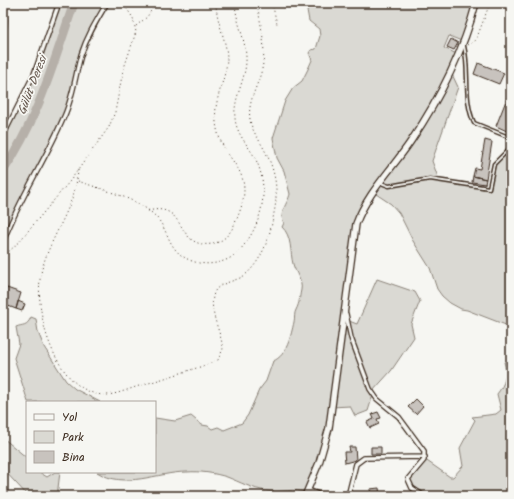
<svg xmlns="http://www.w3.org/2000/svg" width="514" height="499" font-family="Kalam,sans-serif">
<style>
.green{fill:#dad9d3;stroke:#8a8278}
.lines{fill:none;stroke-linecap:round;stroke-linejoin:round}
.river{stroke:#b6b0a9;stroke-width:9}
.building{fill:#c8c3be;stroke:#3b2a1e}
.lane-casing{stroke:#3b2a1e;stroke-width:5}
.street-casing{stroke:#3b2a1e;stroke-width:6}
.secondary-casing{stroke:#3b2a1e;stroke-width:8}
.path{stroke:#3b2a1e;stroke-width:1;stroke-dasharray:1 3;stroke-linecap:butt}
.lane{stroke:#f6f6f2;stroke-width:2}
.street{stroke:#f6f6f2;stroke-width:3.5}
.secondary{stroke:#f6f6f2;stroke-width:5.5}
.labels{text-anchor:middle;stroke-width:3.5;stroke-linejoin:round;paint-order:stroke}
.water-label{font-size:12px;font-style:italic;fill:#605248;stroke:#f6f6f2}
</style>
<rect width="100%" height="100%" fill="#f6f6f2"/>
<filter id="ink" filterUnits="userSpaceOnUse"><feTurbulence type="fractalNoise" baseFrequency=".025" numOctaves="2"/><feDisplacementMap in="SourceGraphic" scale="8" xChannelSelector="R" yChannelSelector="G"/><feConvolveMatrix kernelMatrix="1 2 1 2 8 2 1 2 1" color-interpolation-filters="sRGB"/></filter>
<g filter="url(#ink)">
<path class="green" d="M59 3H107L86 41 68 108 33 177 3 242V136L34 74Z
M322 3H476L464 42 449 36 444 48 459 55 451 72 458 87 432 161 439 180 489 188 494 164 511 147V327L467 310 461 309 450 303 442 296 437 289 430 268 413 241 399 213 391 204 373 192 359 216 345 309 349 321 357 324 377 279 415 292 420 301 411 324 414 337 391 371 372 392 373 395 368 411 355 416 350 406 332 407 329 428 306 494C296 486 279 494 267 491 252 489 240 482 227 477 214 473 200 471 187 472 157 472 125 490 97 472H155V418L175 421 191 416 202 425 208 426 212 429 218 427 224 430 242 423 248 415 259 390 266 381 273 361C287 356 291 335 294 322 295 318 294 313 296 310 300 302 299 299 301 290 303 282 295 272 293 264 290 252 292 236 282 227L284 223C278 213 288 203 290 194L284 171 277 158 273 138 285 101 293 88 302 81 308 69 312 60 309 53 311 50 316 49 320 36 319 29 309 21 307 10 310 6 315 7Z
M31 317 36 319 38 332 44 347 66 381 75 389 100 402H28L14 358 19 344 16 327C23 324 27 327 31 317Z
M508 361 511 363V496H424L412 488 409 476 424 459 450 477H453L463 466 460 448 475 420 472 417 496 414 501 410 497 394C505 384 508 374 504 362Z
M3 438 27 458V472H39L47 477 55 472H60L57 496H28L3 469Z"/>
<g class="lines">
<path class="river" d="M3 171C38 120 54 61 74 3"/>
</g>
<path class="building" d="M451 39 458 43 454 50 447 47Z
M478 63 504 73 499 84 474 74Z
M511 88V127L509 132 496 126Z
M485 140 492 142 486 179 473 176 475 168 480 169Z
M473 176 486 179 485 184 472 182Z
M4 287 21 293 16 309 3 304Z
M18 301 25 304 22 311 16 309Z
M416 399 423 406 416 414 408 407Z
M378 412 381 418 377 419 379 424 370 428 367 422 374 419 372 414Z
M349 447H355L356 460 345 463 344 452H350Z
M371 447H381V454H371Z
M379 488 380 496H371L370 489Z"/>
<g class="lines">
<g class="lane-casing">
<path id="lane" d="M464 46C470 71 463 99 474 123L511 138
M381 183 389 186 430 179 489 188 494 164 511 147"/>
</g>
<g class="street-casing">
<path id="street" d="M3 5 5 20 3 39
M3 136 34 74 59 3
M3 242C19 199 45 161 63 119 73 99 75 76 81 55 87 36 97 20 107 3
M346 314 351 338 370 389 377 399 399 417 424 451V460L408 479 412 488 424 496
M308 490 323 496
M348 496 356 464 364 458 425 457"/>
</g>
<g class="secondary-casing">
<path id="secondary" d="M305 496 319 463 329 428 356 224C367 193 393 168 411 141 440 98 463 52 476 3"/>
</g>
<path class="path" d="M272 3 277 24
M136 26 147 17 156 3
M468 45 476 40 490 3
M78 170C76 206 51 235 42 269 31 309 56 396 107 395 118 394 129 389 139 386 162 379 184 372 206 365L218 360 223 349C221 331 208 311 214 293 218 282 236 282 245 275 263 260 270 236 274 213 279 190 275 169 264 149 259 139 251 130 250 119 247 99 261 82 263 63 266 43 260 23 257 3
M78 181C100 189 141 199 157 218 170 233 168 252 192 261 208 267 228 263 239 251 263 225 271 187 254 156 247 144 236 133 235 118 233 99 245 81 246 62 247 41 236 23 235 3
M148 211C188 201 174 249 212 244 223 242 231 233 235 223 262 165 220 166 216 122 213 99 226 81 227 59 227 40 216 22 216 3
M3 257 18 243 70 181 109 127 115 112 123 71 136 32 133 18 123 3"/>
<use href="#lane" class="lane"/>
<use href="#street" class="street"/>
<use href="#secondary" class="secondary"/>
</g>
</g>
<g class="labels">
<g class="water-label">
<text transform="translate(32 85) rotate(-69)" y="4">Gülüt Deresi</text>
</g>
</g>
<rect width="514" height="499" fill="none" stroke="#f6f6f2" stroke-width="16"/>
<rect x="8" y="8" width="498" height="483" fill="none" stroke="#3b2a1e" stroke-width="1.5" filter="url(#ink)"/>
<rect x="26" y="401" width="130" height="72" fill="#f6f6f2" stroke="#aba49d"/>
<rect x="34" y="414" width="20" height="6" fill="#f6f6f2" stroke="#aba49d"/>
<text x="62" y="421" font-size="12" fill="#3b2a1e">Yol</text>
<rect x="34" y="431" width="20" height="12" fill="#dad9d3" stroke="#aba49d"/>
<text x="62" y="441" font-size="12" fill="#3b2a1e">Park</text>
<rect x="34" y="451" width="20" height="12" fill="#c8c3be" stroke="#aba49d"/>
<text x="62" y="461" font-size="12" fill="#3b2a1e">Bina</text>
</svg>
